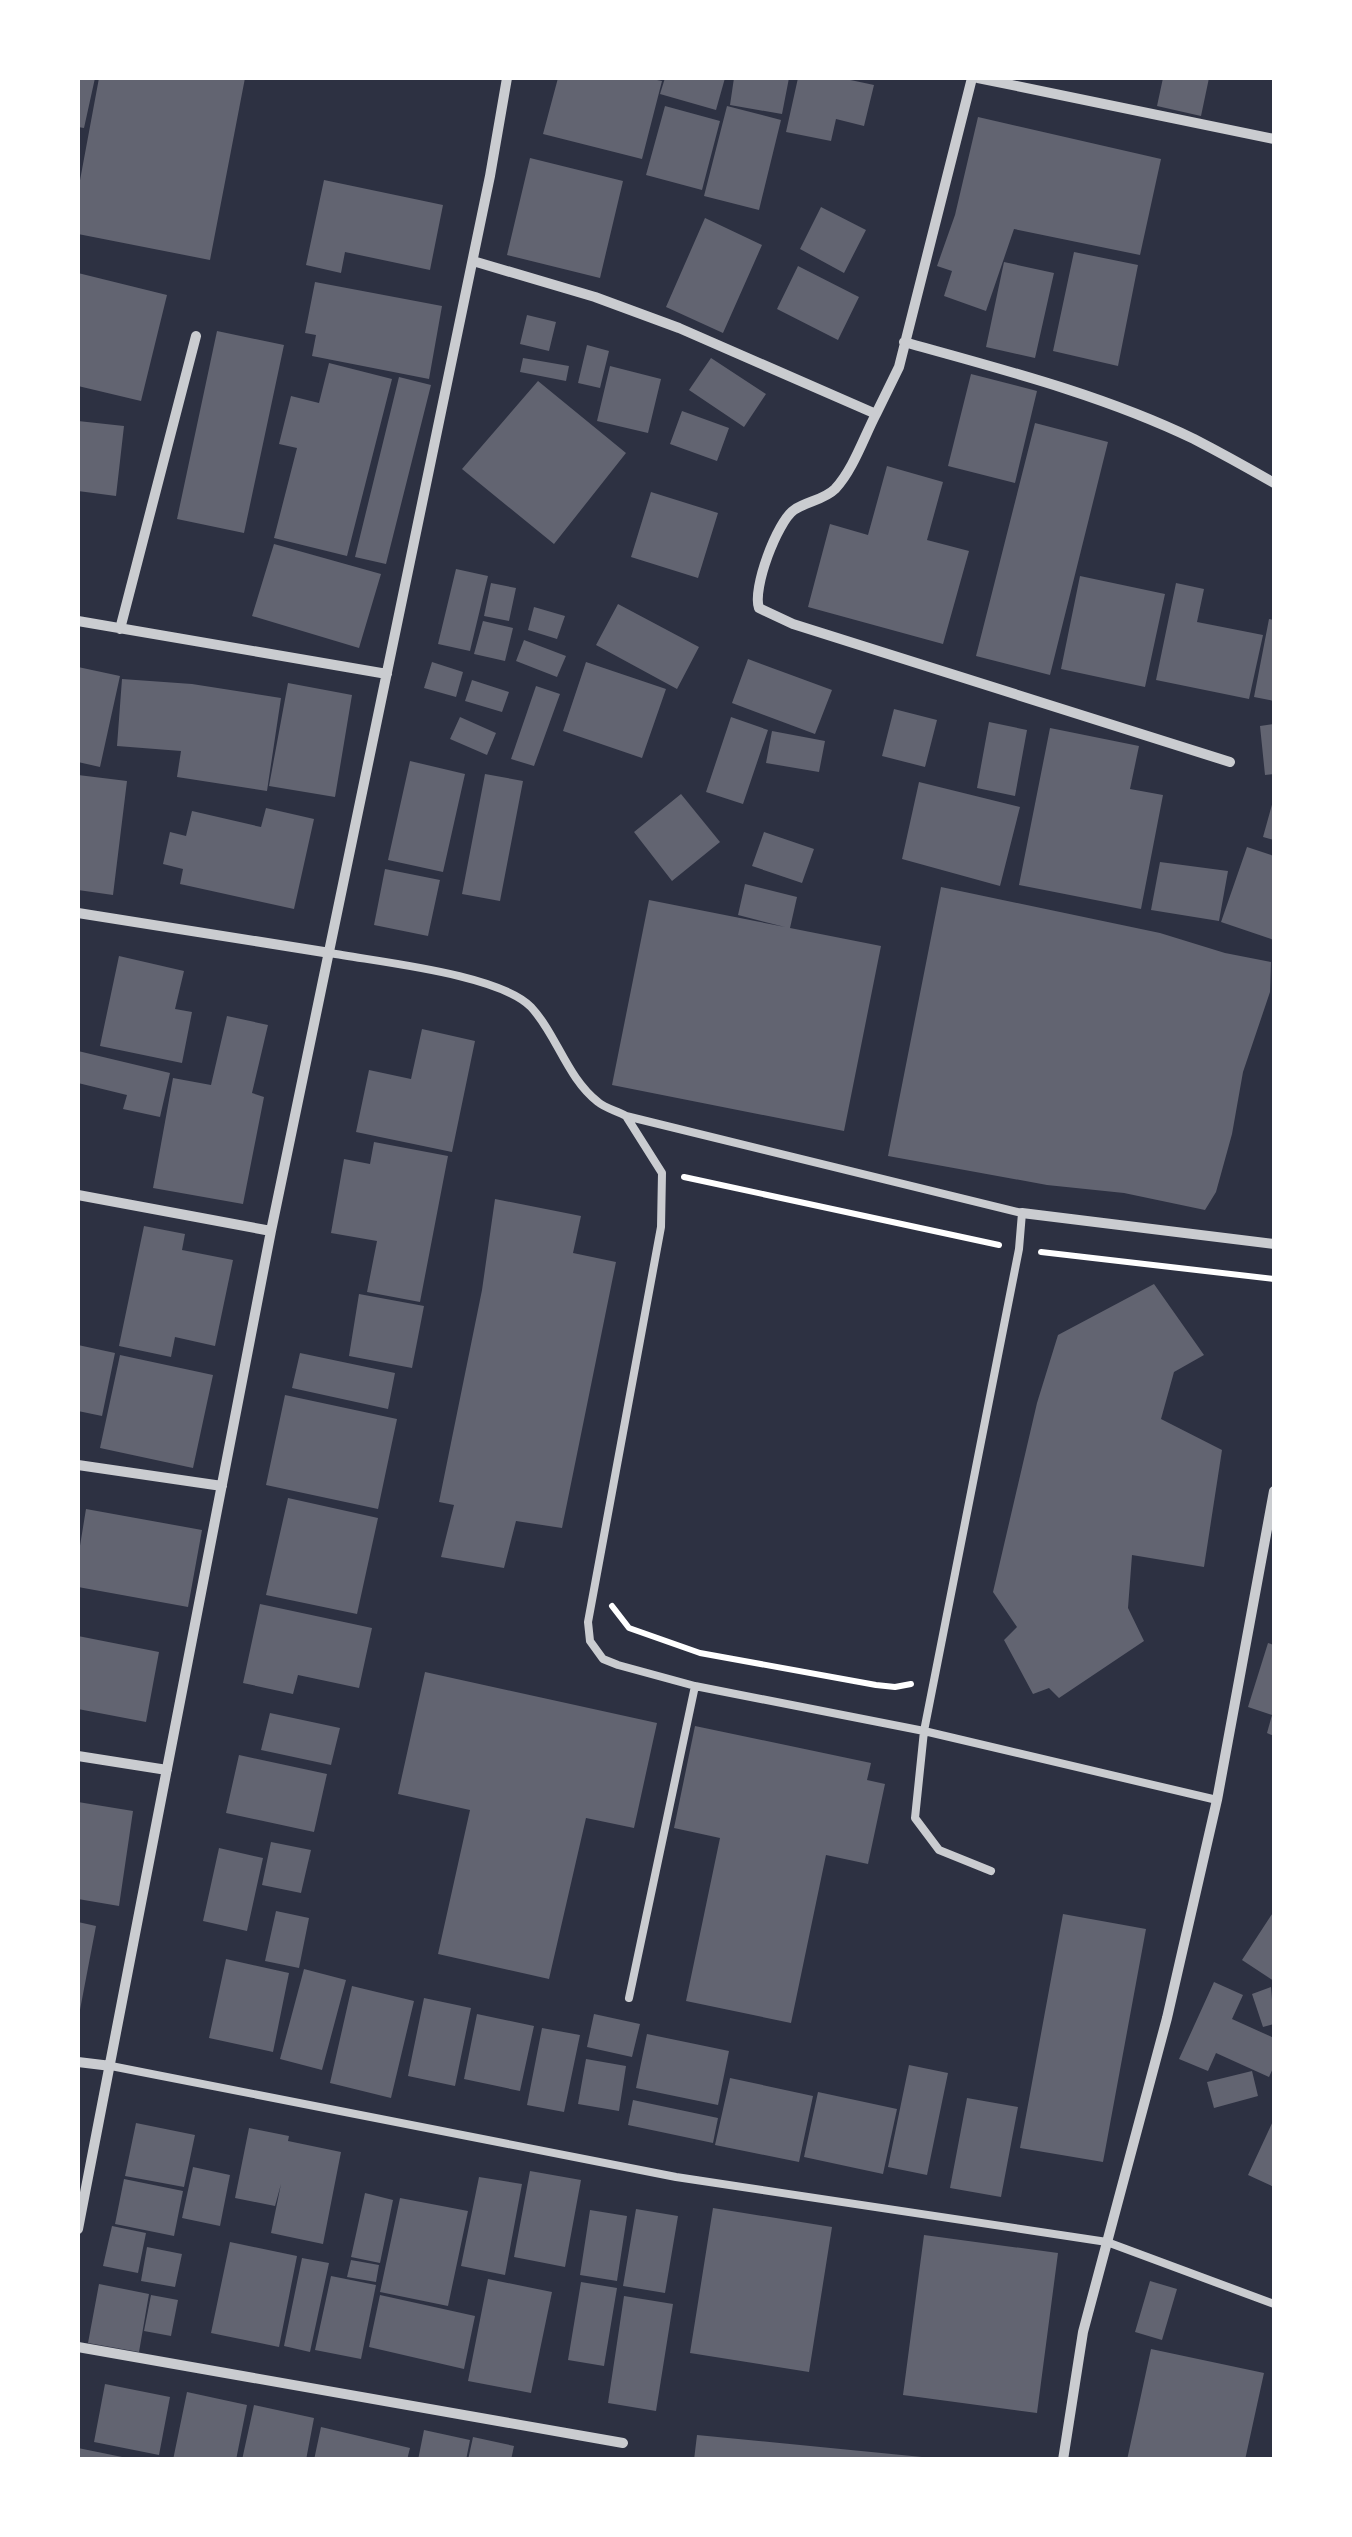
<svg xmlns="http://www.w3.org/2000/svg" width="1352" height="2537" font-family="'Golos Text',sans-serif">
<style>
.building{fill:#626471}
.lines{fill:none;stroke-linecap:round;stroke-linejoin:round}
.path{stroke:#fff;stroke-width:6}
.service{stroke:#caccd0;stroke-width:8}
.minor{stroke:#caccd0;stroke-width:10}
</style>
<rect width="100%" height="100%" fill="#2d3142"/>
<path class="building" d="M78 78H95L84 128 78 127Z
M99 78H245L210 260 78 234V191Z
M558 78H647L662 81 642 159 543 134Z
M665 78H725L716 110 660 94Z
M734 78H789L782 114 730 105Z
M798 78H841L874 85 864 126 836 119 831 141 786 132Z
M1163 78H1209L1201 116 1157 106Z
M665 106 720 121 702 190 646 175Z
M727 106 781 120 759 210 704 196Z
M978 117 1161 159 1140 255 1014 229 986 311 944 296 952 271 937 266 955 215Z
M530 158 623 181 600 278 507 255Z
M324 180 443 205 430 270 345 252 341 273 306 265Z
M821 207 866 230 844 273 800 249Z
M705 218 762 245 723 333 666 307Z
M1074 252 1138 265 1118 366 1053 351Z
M1004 262 1054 273 1035 358 986 347Z
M798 266 859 297 838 340 777 309Z
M78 273 167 295 141 401 78 386Z
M315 282 442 306 429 379 312 356 316 335 305 333Z
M527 315 556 322 549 351 520 344Z
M217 331 284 345 244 533 177 519Z
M587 345 609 351 600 388 578 383Z
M523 358 569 366 566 381 520 372Z
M711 358 766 394 744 427 689 390Z
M329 363 392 379 347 556 274 538 297 448 279 444 291 396 319 403Z
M610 366 661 379 648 433 597 421Z
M971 374 1037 391 1015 483 948 466Z
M399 377 431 385 386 564 355 557Z
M538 381 626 453 554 544 462 469Z
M682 411 729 428 717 461 670 444Z
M78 421 124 426 116 496 78 491Z
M1035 423 1108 442 1050 675 976 656Z
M887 466 943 482 927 540 969 551 943 644 808 607 830 524 868 535Z
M651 492 718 513 698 578 631 557Z
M274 544 381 574 359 648 252 616Z
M456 569 488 576 470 651 438 644Z
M1080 576 1165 594 1145 687 1061 669Z
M491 583 516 588 509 621 484 616Z
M1176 583 1204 589 1197 622 1263 635 1249 699 1156 680Z
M618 604 699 647 677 689 596 645Z
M534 607 565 616 557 639 528 630Z
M1269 619 1274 620V701L1254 697Z
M483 621 513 628 505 661 474 654Z
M524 640 566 656 557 677 516 661Z
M748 659 832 690 815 734 732 703Z
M432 662 463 672 456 697 424 688Z
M586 662 666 689 642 758 563 731Z
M78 667 120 676 100 767 78 762Z
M122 679 192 684 281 698 267 791 177 777 181 751 117 746Z
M472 680 509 692 502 712 465 701Z
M288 683 352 695 335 797 269 786Z
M536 686 560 694 534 766 511 759Z
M894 709 937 720 925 767 882 756Z
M460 717 496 733 487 755 450 739Z
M731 717 768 730 743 804 706 792Z
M989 722 1027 730 1015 796 977 788Z
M1274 724V774L1265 775 1260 726Z
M1050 728 1139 746 1130 789 1163 795 1141 909 1019 885Z
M772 731 825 741 819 772 766 763Z
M410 761 465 774 443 872 388 860Z
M485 774 523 781 500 901 462 894Z
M78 775 127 781 113 895 78 890Z
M919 782 1020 807 1000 886 902 859Z
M681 794 720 842 672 881 634 832Z
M1273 801H1274V840L1263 837Z
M266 808 314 819 294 909 180 884 183 869 163 864 170 832 186 836 192 811 261 827Z
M764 832 814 849 802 883 752 866Z
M1247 847 1274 856V940L1221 922Z
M1160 862 1228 871 1219 921 1151 910Z
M385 869 440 880 428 936 374 925Z
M745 884 797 897 790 928 881 946 844 1131 612 1085 649 900 785 927 738 915Z
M941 887 1160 933 1225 953 1271 962 1270 992 1243 1072 1232 1134 1216 1192 1205 1210 1124 1193 1047 1185 888 1156Z
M119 956 184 971 175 1009 192 1012 182 1063 100 1046Z
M227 1016 268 1025 252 1093 264 1097 243 1204 153 1188 173 1078 211 1085Z
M422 1029 475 1041 452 1152 356 1132 369 1070 411 1079Z
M78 1051 170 1073 160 1117 123 1109 127 1095 78 1083Z
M374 1142 448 1156 420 1302 367 1292 377 1241 331 1233 344 1159 370 1164Z
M495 1199 581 1216 573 1253 616 1262 562 1528 516 1521 504 1568 441 1557 454 1505 439 1502 482 1290Z
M144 1226 185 1234 182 1250 233 1260 215 1346 175 1337 171 1357 119 1346Z
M1154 1284 1204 1355 1174 1372 1161 1419 1222 1450 1204 1567 1132 1555 1128 1608 1144 1641 1059 1698 1049 1688 1033 1694 1004 1640 1017 1627 993 1592 1037 1403 1058 1335Z
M359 1294 424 1306 412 1368 349 1356Z
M78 1345 115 1353 102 1416 78 1411Z
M300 1353 395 1373 388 1409 292 1388Z
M120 1355 213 1375 193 1468 100 1448Z
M285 1395 397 1419 378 1509 266 1485Z
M288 1498 378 1518 357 1614 266 1595Z
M86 1509 202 1530 188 1607 78 1587V1558Z
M260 1604 372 1628 359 1688 298 1675 293 1694 243 1683Z
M78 1636 159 1652 146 1722 78 1709Z
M1268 1643 1274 1645V1736L1267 1733 1272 1715 1248 1707Z
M425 1672 657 1723 634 1828 586 1818 549 1979 438 1954 470 1810 398 1794Z
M270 1713 340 1728 331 1765 261 1750Z
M695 1726 871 1763 867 1780 885 1784 868 1864 826 1855 791 2023 686 2001 720 1838 674 1828Z
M239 1755 327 1774 314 1832 226 1813Z
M78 1802 133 1811 119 1906 78 1899Z
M271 1842 311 1850 301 1893 262 1885Z
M219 1848 263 1858 247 1931 203 1921Z
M276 1911 309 1918 299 1968 265 1961Z
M1274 1911V1981L1242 1960Z
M1063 1914 1146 1929 1103 2162 1020 2148Z
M78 1922 96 1926 79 2015H78Z
M226 1959 289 1973 273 2052 209 2038Z
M304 1969 346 1980 322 2070 280 2059Z
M1214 1982 1243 1995 1232 2019 1274 2038V2066L1269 2077 1216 2053 1208 2071 1179 2059Z
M352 1986 414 2001 391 2098 330 2083Z
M1271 1987 1274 2024 1263 2027 1252 1994Z
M424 1998 471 2008 455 2086 408 2076Z
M477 2014 534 2026 520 2091 464 2079Z
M594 2014 640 2024 632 2057 587 2047Z
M542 2028 580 2035 564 2112 527 2105Z
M647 2034 729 2051 718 2105 636 2088Z
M586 2059 626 2066 619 2111 578 2104Z
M909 2065 948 2073 927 2175 888 2167Z
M1252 2071 1258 2096 1214 2108 1207 2082Z
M730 2078 813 2096 799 2162 715 2145Z
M818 2092 897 2109 883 2174 804 2157Z
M967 2098 1018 2107 1001 2197 950 2188Z
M633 2100 718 2118 713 2143 628 2125Z
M1274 2119V2187L1248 2175Z
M136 2123 195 2135 184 2187 125 2176Z
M249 2128 289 2136 288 2141 341 2152 323 2244 271 2233 281 2184 275 2206 235 2198Z
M193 2167 230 2175 220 2226 182 2218Z
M530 2171 581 2180 565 2267 514 2257Z
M479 2177 522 2184 505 2275 461 2266Z
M124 2179 183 2191 174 2236 115 2224Z
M365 2193 393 2200 380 2263 351 2257Z
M400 2198 468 2211 448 2306 380 2292Z
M713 2208 832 2227 809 2372 690 2353Z
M636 2209 678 2216 665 2293 623 2286Z
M590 2210 627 2216 617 2281 580 2275Z
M112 2226 146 2233 138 2273 103 2266Z
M924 2235 1058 2253 1037 2413 903 2395Z
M230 2242 297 2256 279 2347 211 2333Z
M147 2247 182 2254 175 2287 141 2281Z
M302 2258 329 2263 310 2352 284 2346Z
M351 2260 379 2265 376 2282 347 2277Z
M331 2276 376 2285 361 2359 315 2350Z
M488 2279 552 2292 531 2393 468 2381Z
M1150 2281 1177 2289 1162 2340 1135 2332Z
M581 2282 617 2288 604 2366 568 2360Z
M99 2284 149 2294 139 2352 88 2343Z
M151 2295 178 2300 171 2336 144 2331Z
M380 2295 475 2316 464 2369 369 2347Z
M624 2296 673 2304 656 2411 608 2403Z
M1151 2349 1264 2373 1245 2460H1127Z
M105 2384 170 2397 159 2455 94 2442Z
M187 2392 247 2405 236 2460H173Z
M254 2405 314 2418 306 2460H242Z
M321 2427 410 2448 407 2460H314Z
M424 2430 470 2440 466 2460H418Z
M697 2435 922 2457V2460H694Z
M473 2437 514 2446 511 2460H468Z
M78 2448 127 2458V2460H78Z"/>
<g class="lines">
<path class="path" d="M684 1177 999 1245
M1041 1252 1274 1279
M612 1606 629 1628 700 1653 876 1685 895 1687 911 1684"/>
<path class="service" d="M330 953C378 962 499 974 531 1007 557 1035 567 1078 598 1102 605 1108 617 1111 626 1116L1022 1213 1019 1249 924 1731 915 1818 939 1850 991 1871
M626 1116 662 1173 661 1227 588 1622 590 1641 603 1659 618 1665 695 1686 924 1731 1217 1800
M629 1998 695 1686
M111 2066 676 2177 1107 2242 1274 2304"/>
<path class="minor" d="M978 78 1274 139
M473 261 595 297 679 328 876 414 899 367 972 78
M904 342C1001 369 1103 395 1194 439 1221 453 1248 468 1274 483
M876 414C864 437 853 470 835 489 824 500 807 501 794 510 777 522 752 589 759 608L793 624 1230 762
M78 621 387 674
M120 629 196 336
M78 913 330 953
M78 1195 271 1231
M1022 1213 1274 1244
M78 1465 222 1486
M78 1756 167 1770
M78 2062 111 2066
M78 2229 271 1231 490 176 507 78
M78 2347 623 2443
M1063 2460 1083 2332 1167 2018 1217 1800 1274 1491"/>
</g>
<rect width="1352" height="2537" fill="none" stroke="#ffffff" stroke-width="160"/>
</svg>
